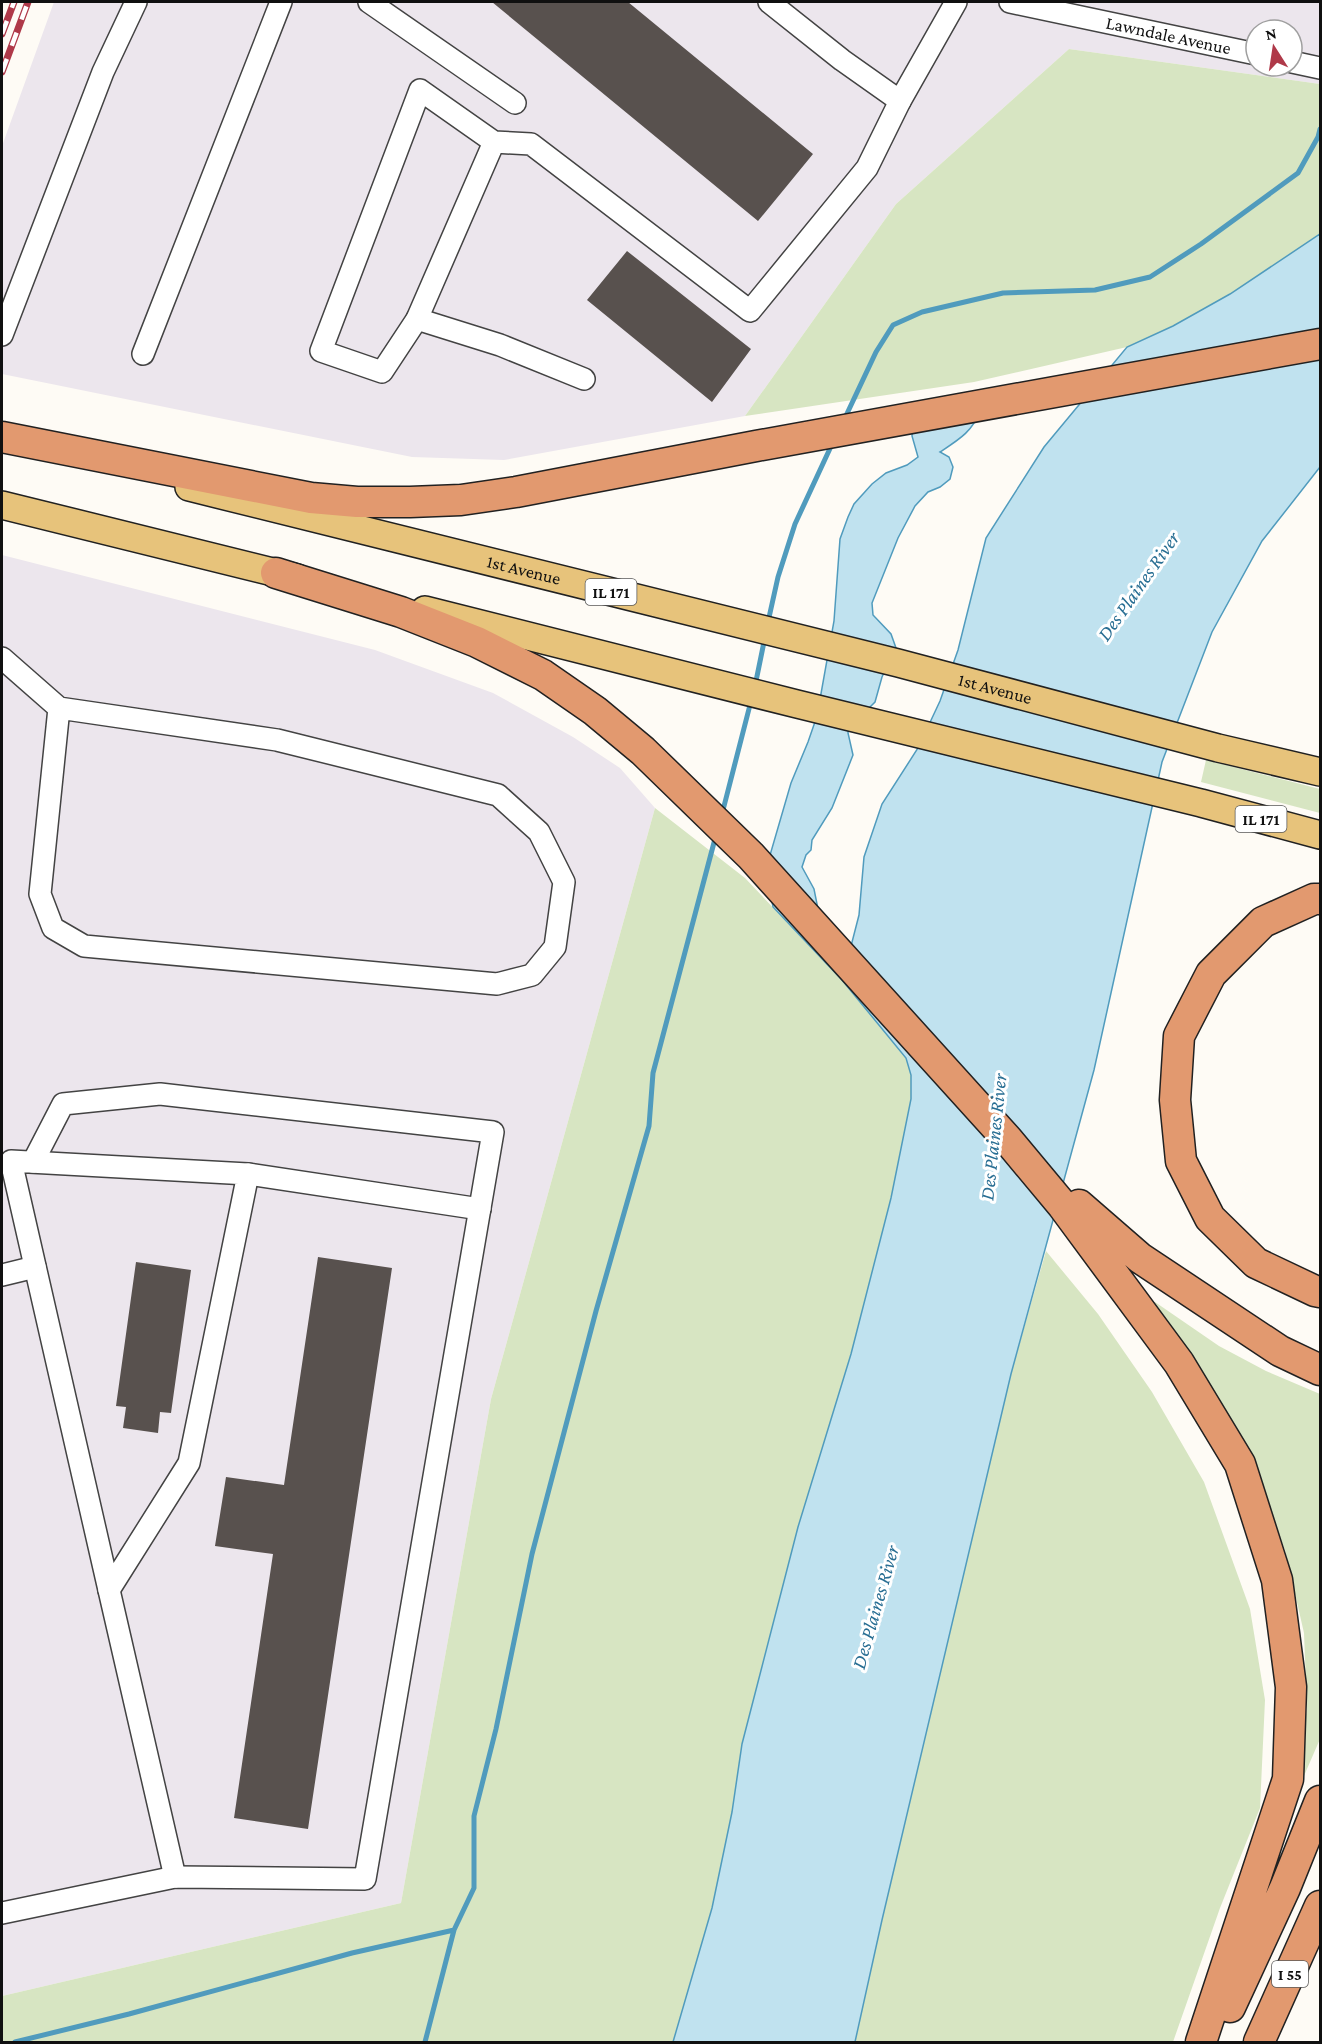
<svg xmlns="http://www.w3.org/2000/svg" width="1322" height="2044" font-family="'Crimson Pro',serif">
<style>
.industrial{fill:#ece6ed;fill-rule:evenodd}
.green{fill:#d7e5c2}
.water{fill:#c0e2ef;stroke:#509bbd;stroke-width:1.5}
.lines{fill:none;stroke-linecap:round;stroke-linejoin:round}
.stream{stroke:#509bbd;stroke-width:5}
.building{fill:#58514e}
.minor-casing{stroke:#434343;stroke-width:24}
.major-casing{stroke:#212121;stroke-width:30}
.highway-casing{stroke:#212121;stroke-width:33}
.minor{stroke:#fff;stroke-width:21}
.major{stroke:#e7c37b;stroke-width:27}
.highway{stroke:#e2996f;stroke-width:30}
.rail-casing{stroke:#af3949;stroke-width:7}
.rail{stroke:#fff;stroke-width:4.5;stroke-dasharray:14;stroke-linecap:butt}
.labels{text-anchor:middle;stroke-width:6;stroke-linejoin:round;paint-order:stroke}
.shield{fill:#fff;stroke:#585858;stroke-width:1.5}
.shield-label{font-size:16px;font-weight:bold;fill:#101010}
.street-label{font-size:18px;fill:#101010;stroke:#fff}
.water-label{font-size:20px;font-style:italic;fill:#286e93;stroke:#fff}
</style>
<rect width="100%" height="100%" fill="#fefbf5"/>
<path class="industrial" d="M54 2H1320V84L1069 49 896 204 745 416 504 460 412 457 2 374V146ZM1256 30H1292V66H1256Z
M2 555 375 650 493 693 573 737 620 768 655 808 491 1399 401 1903 2 1996Z"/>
<path class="green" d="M1069 49 1320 84V234L1230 294 1173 326 1127 347 974 382 745 416 896 204Z
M1206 760 1320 789V813L1201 782Z
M655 808 745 878 842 980 906 1058 911 1075V1099L891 1198 851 1354 742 1744 732 1812 712 1908 673 2042H2V1996L401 1903 491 1399Z
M1046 1251 1098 1314 1152 1392 1204 1482 1250 1609 1265 1700 1260 1808 1220 1908 1173 2042H855L882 1920 1011 1374Z
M1155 1302 1219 1346 1266 1371 1320 1394V1739L1287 1815 1307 1709 1304 1633 1285 1550 1258 1479 1150 1304Z"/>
<path class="water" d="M1320 234V467L1262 541 1212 632 1162 762 1094 1070 1011 1374 882 1920 855 2042H673L712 1908 732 1812 742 1744 798 1527 851 1354 891 1198 911 1099V1075L906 1058 842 980 773 907 770 891 768 862 791 783 808 742 817 716 834 621 840 539 848 517 854 504 872 484 886 473 907 465 918 457 912 436 913 421 981 409C973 431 960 439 940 452L949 457 953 467 950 479 940 487 928 492 915 506 898 538 872 603 873 615 891 634 896 648 882 677 875 702 868 709 849 720 848 733 853 755 832 808 812 840 811 850 806 855 802 867 814 889 820 919 850 950 859 915 864 857 882 804 918 748 940 701 958 650 986 538 1044 447 1127 347 1173 326 1230 294Z"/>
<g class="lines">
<path class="stream" d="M844 420 876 352 893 325 922 312 1003 293 1095 290 1150 277 1201 244 1298 173 1318 137 1320 129
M768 622 778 577 795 524 833 442
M755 686 765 637
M722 814 751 701
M15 2042 129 2014 352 1953 454 1930
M425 2042 454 1930 474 1888V1816L496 1729 532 1554 596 1311 649 1126 653 1073 716 835"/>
</g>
<path class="building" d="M492 2H628L813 154 758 221Z
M627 251 751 349 712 402 587 300Z
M318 1257 392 1268 308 1829 234 1818 273 1554 215 1546 226 1477 284 1485Z
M136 1262 191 1270 171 1413 160 1412 158 1433 123 1428 126 1407 116 1406Z"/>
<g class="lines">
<g class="minor-casing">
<g id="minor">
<path d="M369 2 515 103"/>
<path d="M769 2 842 60 900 101 956 2"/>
<path id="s1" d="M1010 2 1256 54"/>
<path d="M1292 62 1320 68"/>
<path d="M494 142 417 319 382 372 321 351 420 90 494 142 531 144 750 311 867 168 900 101"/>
<path d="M417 319 500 345 584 379"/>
<path d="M2 335 103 72 136 2"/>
<path d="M143 354 281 2"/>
<path d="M2 658 59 708 277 740 498 795 539 832 564 882 555 947 532 975 497 984 84 946 53 928 40 894 59 708"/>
<path d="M11 1161 248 1174 189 1463 109 1590Z"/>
<path d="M248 1174 480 1209"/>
<path d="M2 1275 35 1267"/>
<path d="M109 1590 175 1877"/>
<path d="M2 1913 175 1877 365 1879 493 1132 160 1094 63 1104 33 1162"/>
</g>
</g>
<g class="major-casing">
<g id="major">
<path id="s2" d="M189 487 898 663 1218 748 1320 772"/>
<path d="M2 505 297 578"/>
<path d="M425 610 797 704 1201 803 1320 835"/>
</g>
</g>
<g class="highway-casing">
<path id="highway" d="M2 437 311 498 357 502H410L461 500 516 492 756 446 1320 344
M276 573 401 612 477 642 543 675 595 711 643 751 751 856 1008 1140 1063 1206 1179 1363 1240 1464 1277 1580 1291 1687 1288 1779 1201 2042
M1320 899H1314L1263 922 1211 974 1179 1036 1175 1100 1181 1161 1210 1218 1256 1263 1315 1291 1320 1292
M1079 1205 1140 1258 1280 1351 1320 1370
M1230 2007 1285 1888 1320 1801
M1259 2042 1320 1906"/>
</g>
<use href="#minor" class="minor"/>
<use href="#major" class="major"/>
<use href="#highway" class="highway"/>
<g class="rail-casing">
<path id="rail" d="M2 34 14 2
M2 72 28 2"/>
</g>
<use href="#rail" class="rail"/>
</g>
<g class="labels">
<g class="shield">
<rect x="585.5" y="579" width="51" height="26" rx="4.5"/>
<rect x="1235.5" y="806" width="51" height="26" rx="4.5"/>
<rect x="1272" y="1961" width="36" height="26" rx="4.5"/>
</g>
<g class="shield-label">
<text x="611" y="598">IL 171</text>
<text x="1261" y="825">IL 171</text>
<text x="1290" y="1980">I 55</text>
</g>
<g class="street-label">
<text dy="6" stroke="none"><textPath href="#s1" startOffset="162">Lawndale Avenue</textPath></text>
<text dy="6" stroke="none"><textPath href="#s2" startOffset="345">1st Avenue</textPath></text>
<text dy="6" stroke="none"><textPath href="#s2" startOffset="831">1st Avenue</textPath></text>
</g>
<g class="water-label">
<text transform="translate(1138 586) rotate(-55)" y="7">Des Plaines River</text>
<text transform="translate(993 1137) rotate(-84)" y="7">Des Plaines River</text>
<text transform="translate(875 1607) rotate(-74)" y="7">Des Plaines River</text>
</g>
</g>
<rect width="1322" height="2044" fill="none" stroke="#101010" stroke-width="6"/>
<g transform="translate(1274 48) rotate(348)"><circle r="28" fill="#ffffff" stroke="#9f9f9f" stroke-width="1.5"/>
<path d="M0-4.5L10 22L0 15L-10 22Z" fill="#af3949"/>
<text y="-9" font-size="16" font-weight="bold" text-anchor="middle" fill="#101010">N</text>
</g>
</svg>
